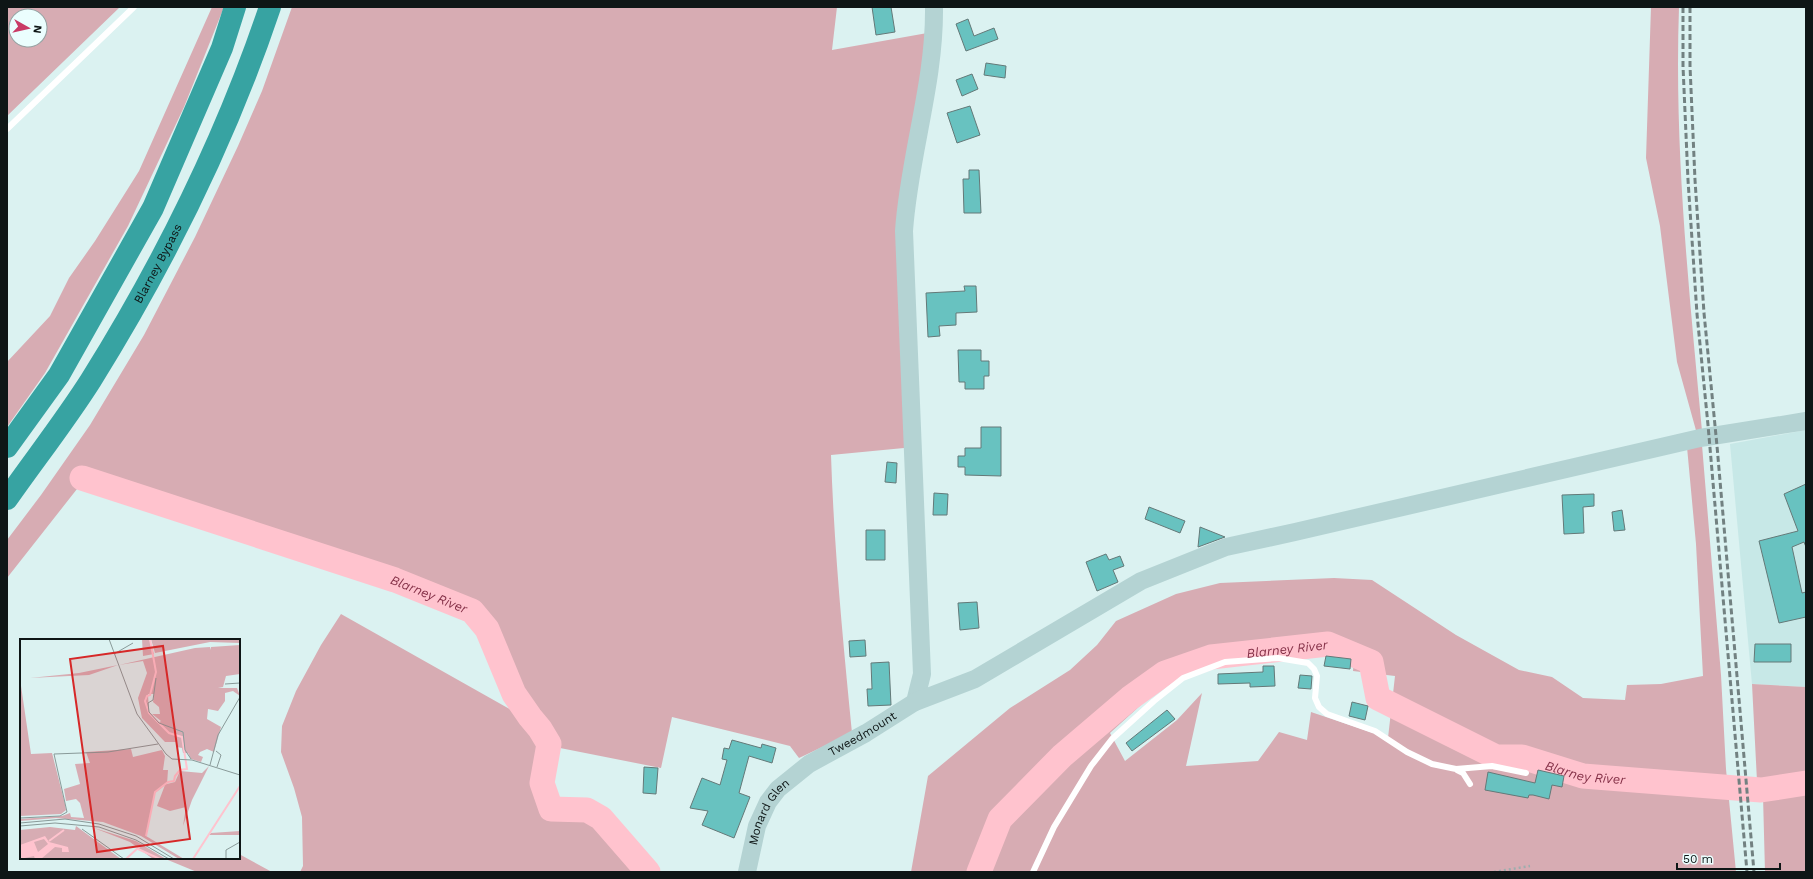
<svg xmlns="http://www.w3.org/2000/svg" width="1813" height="879" font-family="'Work Sans',sans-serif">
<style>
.built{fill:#c7e8e7}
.green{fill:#d7acb3;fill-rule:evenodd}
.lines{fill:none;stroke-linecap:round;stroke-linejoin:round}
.river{stroke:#ffc3ce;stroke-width:25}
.building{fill:#68c2c0;stroke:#647978}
.path{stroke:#9caeae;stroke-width:2.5;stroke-dasharray:2 3;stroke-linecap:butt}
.lane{stroke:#fff;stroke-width:6}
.secondary{stroke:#b4d3d3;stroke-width:18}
.highway{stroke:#37a3a2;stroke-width:22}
.rail{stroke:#728181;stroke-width:3;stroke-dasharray:6 3;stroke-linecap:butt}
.labels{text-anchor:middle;stroke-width:3.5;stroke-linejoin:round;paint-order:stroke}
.street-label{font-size:12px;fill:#0e1616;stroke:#ebfefe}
.water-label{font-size:13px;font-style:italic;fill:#853148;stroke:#ebfefe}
.inset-river{fill:none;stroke:#ffc3ce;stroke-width:2}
.inset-road{fill:none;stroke:#899a99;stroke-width:1}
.view{fill:#d62828;fill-opacity:0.15;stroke:#d62828;stroke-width:2}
.inset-edge{fill:none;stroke:#0e1616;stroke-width:2}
</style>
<rect width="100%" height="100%" fill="#dbf2f1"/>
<path class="built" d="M1806 430V687L1752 684 1730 444Z"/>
<path class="green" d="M7 7H120L7 116ZM16 16H40V40H16Z
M212 7H224L184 107 128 226 45 373 7 427V362L50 316 69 278 95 241 139 171Z
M292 7H837L832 50 933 32 912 163 904 448 831 455C834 548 843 641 852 733L799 758 790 746 672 717 661 768 555 747 530 717 514 694 487 629 472 611 371 572 82 478 88 467 74 483 77 489 7 578V540L41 495 90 425 144 335 195 237 238 146 262 91Z
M1651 7H1679C1674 149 1689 290 1702 431L1697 434 1677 362 1660 226 1646 158Z
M1702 445 1721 675 1726 769 1736 872H911L928 776 1010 708 1070 670 1097 645 1116 621 1176 594 1220 583 1334 578 1372 580 1456 635 1519 670 1552 677 1583 698 1625 700 1627 685 1661 684 1703 676 1696 544 1687 447ZM1280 653 1354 657 1353 671 1395 676 1388 738 1311 712 1307 740 1279 732 1258 761 1186 766 1202 693 1177 720 1125 761 1110 733 1164 684 1213 660Z
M341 614 520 715 538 728 536 779 542 808 550 815H577L595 825 620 845 637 872H300L303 866 302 817 294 788 281 752 282 726 296 691 321 645Z
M1752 684 1806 687V774L1757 781Z
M1806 789V872H1765L1763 796Z
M239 854 272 872H197L163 858H239Z"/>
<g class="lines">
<g class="river">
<path id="s1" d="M82 478 395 580 472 611 487 629 514 694 530 717 540 729 549 744 542 783 551 809 587 810 601 818 648 872"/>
<path id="s2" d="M979 872 1000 819 1062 756 1130 698 1165 673 1211 657 1328 644 1371 662 1378 698 1496 757H1522L1583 776 1761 790 1806 783"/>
</g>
</g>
<path class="building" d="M872 7H891L895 32 876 35Z
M968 19 974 36 994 28 998 39 966 51 956 24Z
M986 63 1006 66 1005 78 984 75Z
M972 74 978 89 962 96 956 80Z
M970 106 980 135 957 143 947 113Z
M969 170H979L981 213H964L963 179H969Z
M964 286H976L977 312 956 313V325L939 326 940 336 928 337 926 293 965 291Z
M958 350H981V361H989V376H984V389H965V382H959Z
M981 427H1001V476L965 475V467H958V456H965V448H981Z
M887 462 897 463 896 483 885 482Z
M1806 484V547L1804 542 1792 547 1802 593 1806 592V617L1779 623 1759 541 1798 531 1784 494Z
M934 493 948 494 947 515H933Z
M1594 494V506L1583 507 1584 533 1564 534 1562 495Z
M1149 507 1185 521 1180 533 1145 519Z
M1622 510 1625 530 1614 531 1612 512Z
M1200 527 1225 537 1198 547Z
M866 530H885V560H866Z
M1106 554 1109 560 1120 556 1124 566 1113 570 1118 582 1097 591 1086 562Z
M977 602 979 628 960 630 958 603Z
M865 640 866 656 850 657 849 641Z
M1755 644H1791V662H1754Z
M1326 656 1351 659 1350 669 1324 666Z
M889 662 891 705 868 706 867 689H872L871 663Z
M1263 666H1274L1275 686 1250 687V683L1218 684V674L1263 672Z
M1300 675 1312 676 1311 689 1298 688Z
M1352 702 1368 706 1365 720 1349 716Z
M1167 710 1175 719 1132 751 1126 743Z
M732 740 761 748 762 744 776 748 772 763 749 756 739 793 750 797 734 838 702 825 708 811 690 808 702 778 720 785 727 760 722 759 724 748 729 749Z
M644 767 658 768 656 794 643 793Z
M1538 770 1564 776 1562 787 1552 785 1549 799 1533 795H1529L1528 798 1485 790 1488 772 1535 783Z"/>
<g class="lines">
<path class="path" d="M1494 872 1530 866"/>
<path class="lane" d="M7 129 134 7
M1457 770 1463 773 1470 784
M1033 872 1054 827 1091 766 1112 739 1154 701 1183 678 1225 662 1278 658 1308 663 1314 669 1317 676 1315 698 1319 707 1327 714 1375 731 1407 752 1432 764 1456 769 1492 766 1526 773"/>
<g class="secondary">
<path d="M915 702 922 674 904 231C909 156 935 83 934 7"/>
<path id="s3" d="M747 872 757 826 768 802 778 789 809 764 866 733 915 702 975 679 1141 581 1226 547 1295 532 1700 438 1806 421"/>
</g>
<g class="highway">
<path d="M7 447 59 375 153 208 222 48 235 7"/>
<path id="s4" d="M7 499C35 459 65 421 91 380 164 263 226 138 270 7"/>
</g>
<path class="rail" d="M1683 7V66L1688 180 1697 314 1708 425 1747 872
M1690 7V66L1695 180 1704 313 1717 446 1754 872"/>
</g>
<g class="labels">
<g class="street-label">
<text dy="4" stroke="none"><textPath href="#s4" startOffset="280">Blarney Bypass</textPath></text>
<text dy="4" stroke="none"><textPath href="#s3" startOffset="191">Tweedmount</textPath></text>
<text dy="4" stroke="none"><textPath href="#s3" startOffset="65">Monard Glen</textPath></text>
</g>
<g class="water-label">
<text dy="5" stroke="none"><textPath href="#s1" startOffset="366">Blarney River</textPath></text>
<text dy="5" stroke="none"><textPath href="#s2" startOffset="403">Blarney River</textPath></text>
<text dy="5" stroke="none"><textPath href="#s2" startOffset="751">Blarney River</textPath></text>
</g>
</g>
<g transform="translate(20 639)">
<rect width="220" height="220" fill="#dbf2f1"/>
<path d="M122 0H129L134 15 123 17ZM131 0H220V4L190 3 135 14ZM220 6V35L206 37 203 48 198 49H217L220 57 213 52 205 54V62L198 72 188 70 187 80 201 88 194 113 187 110 180 113 178 116 183 118 181 123 171 120 168 114H163L162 109 157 108 156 103H145L122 79 118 59 127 34 123 22 99 26 175 9 190 8 191 11V8ZM128 55H134L133 63 139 68 140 75H132L141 82 138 84 129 74ZM98 26 69 36 10 39 59 34ZM0 40 11 115 32 114 45 165 46 171 41 175 0 177ZM111 110 113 118 142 111 145 117 143 131H148L147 145 155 143 160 132 182 134 189 127 172 161 163 187 166 168 150 172 137 167 145 146 135 154 126 197 164 220H159L121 197 83 183 36 179 0 182V180L42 177 50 174 51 178 64 179 60 164 56 160 46 162 44 150 60 145 55 125 70 124 66 113ZM56 187 101 220H0V191L30 188 55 191ZM74 189 116 202 146 220H133L110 203ZM220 192V196H189L191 194Z" fill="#d7acb3" fill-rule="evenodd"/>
<path d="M25 197 29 203 48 208 49 213H42V209L35 208 21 220H15L14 217 0 220V206ZM24 200 28 205 18 213 14 203Z" fill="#ffc3ce" fill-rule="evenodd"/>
<path class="inset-river" d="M126 197 135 153 148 143 154 142 155 137 160 131 167 130 162 98 149 94 129 74 125 62 127 57 130 56 136 33 130 0M29 202 44 191M118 210 140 220M106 220 120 207M173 220 220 147"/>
<path class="inset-road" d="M89 0 117 75 146 115 152 120 172 121 220 136M94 15 113 4M136 39 133 61 128 64 129 73 139 84 163 93 165 111 171 120M205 45 220 44M196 112 201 116 197 128M190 126 198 96 220 58M0 179 40 177 47 173 34 115 88 113 138 105M0 184 45 180 79 185 116 197 154 220M0 187 35 184 79 188 116 201 149 220M62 190 104 220M206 220V211L220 203"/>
<path class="view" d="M143 7 170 200 77 213 50 20Z"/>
<rect width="220" height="220" class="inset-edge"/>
</g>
<rect width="1813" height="879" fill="none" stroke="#0e1616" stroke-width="16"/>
<g transform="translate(28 28) rotate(98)"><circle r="19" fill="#ebfefe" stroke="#93a1a1"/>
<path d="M0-3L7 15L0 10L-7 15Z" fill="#c93b66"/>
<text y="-6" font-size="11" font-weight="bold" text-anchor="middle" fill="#0e1616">N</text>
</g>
<path d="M1677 863v6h103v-6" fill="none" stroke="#0e1616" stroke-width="2"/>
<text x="1683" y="863" font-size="12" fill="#0e1616" stroke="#ebfefe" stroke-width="3" paint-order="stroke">50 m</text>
</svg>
